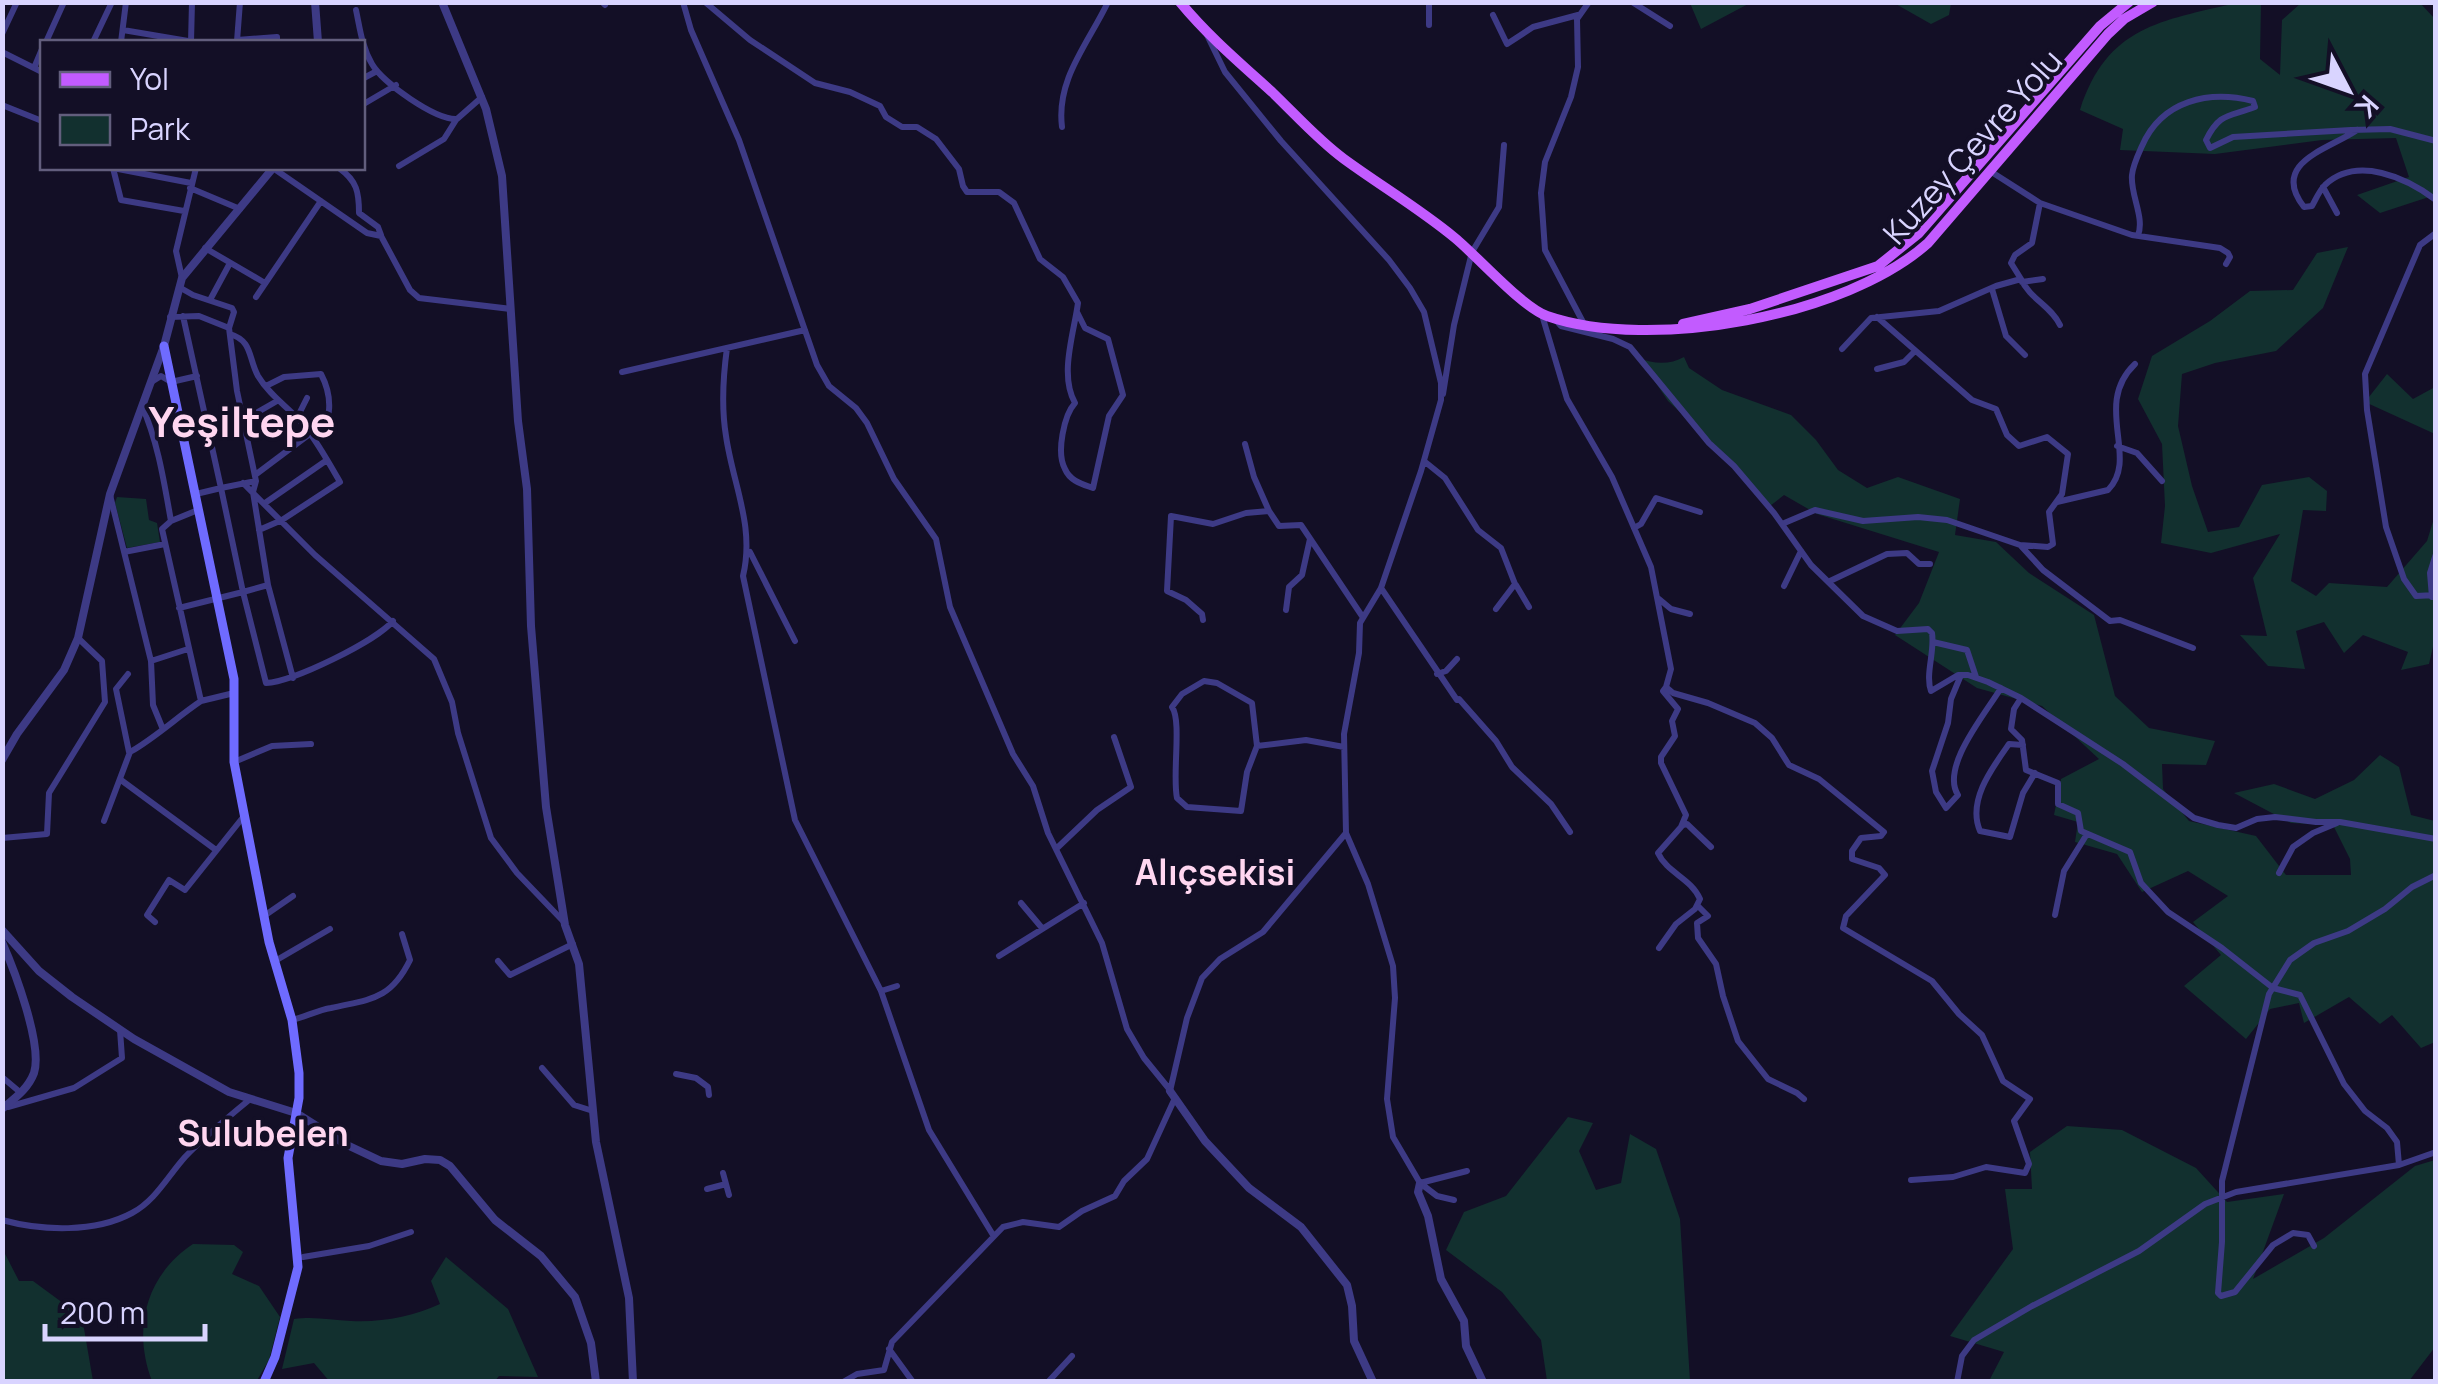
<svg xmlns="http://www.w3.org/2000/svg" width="2438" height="1384" font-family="Manrope,sans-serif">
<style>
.green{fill:#12302f}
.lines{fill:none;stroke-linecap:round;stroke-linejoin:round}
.minor{stroke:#3d3a85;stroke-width:6}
.tertiary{stroke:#3d3a85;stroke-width:8}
.secondary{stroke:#6f6bff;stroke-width:9}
.primary{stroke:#c25bff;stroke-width:10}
.labels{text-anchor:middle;stroke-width:8;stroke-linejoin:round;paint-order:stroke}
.street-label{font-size:32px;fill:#d9d4ff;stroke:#130f26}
.neighbourhood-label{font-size:35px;font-weight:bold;fill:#ffd6f0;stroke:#130f26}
.district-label{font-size:42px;font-weight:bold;fill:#ffd6f0;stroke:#130f26}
</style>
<rect width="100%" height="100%" fill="#130f26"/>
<path class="green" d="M1690 3H1750L1701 29Z
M1894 3H1951L1949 15 1931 24Z
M2236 3H2261L2260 59 2280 75 2282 20 2301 3H2420L2435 19V195L2380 213 2357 195 2409 177 2396 138 2322 140 2215 154 2120 150 2123 129 2080 110C2107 26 2161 21 2236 3Z
M2348 247 2323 308 2276 351 2215 363 2182 374 2178 426 2192 486 2208 532 2239 527 2262 485 2309 477 2327 491 2326 511 2303 510 2291 581 2316 596 2329 583 2387 587 2427 541 2435 515V638L2429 664 2401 670 2408 652 2363 635 2344 653 2324 622 2296 631 2305 669 2268 666 2240 635 2267 636 2253 578 2280 534 2211 553 2161 543 2165 506 2162 444 2138 399 2152 356 2210 321 2250 291 2293 290 2317 253Z
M1684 357 1689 368 1722 390 1791 415 1816 440 1838 470 1867 488 1898 477 1960 499 1955 535 1996 542 2029 573 2094 615 2115 696 2149 728 2215 741 2206 765 2162 764 2163 789 2189 821 2256 836 2286 875H2351L2350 859 2333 825 2291 823 2234 793 2274 784 2315 799 2354 780 2380 755 2399 767 2411 815 2435 821V1042L2421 1048 2392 1015 2380 1024 2349 997 2304 1023 2299 1003 2270 1009 2246 1039 2184 986 2221 955 2193 922 2228 896 2188 871 2142 892 2117 854 2075 842 2078 822 2054 815 2061 779 2099 759 2042 706 1977 688 1895 635 1919 603 1939 552 1817 514 1784 495 1770 506 1731 460 1668 401 1639 358C1653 364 1670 365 1684 357Z
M2387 374 2413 399 2435 387V434L2365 402Z
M117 497 146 499 149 520 157 523 160 542 127 548 115 503Z
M1568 1117 1593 1123 1579 1151 1596 1190 1621 1183 1630 1134 1656 1149 1680 1219 1690 1381H1547L1541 1340 1502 1292 1446 1250 1464 1212 1506 1196Z
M2067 1126 2122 1130 2196 1168 2227 1202 2284 1194 2253 1279 2324 1238 2415 1166 2435 1160V1347L2409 1381 1990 1379 2004 1352 1950 1336 2013 1249 2005 1189H2032L2030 1152Z
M193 1244 234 1245 243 1252 232 1274 259 1286 280 1317 269 1360 256 1382 152 1381C132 1329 146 1275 193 1244Z
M2 1248 19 1281H33L82 1317 93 1381H3Z
M446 1257 508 1309 538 1377 499 1376 494 1382H330L314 1363 282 1369 294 1319C314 1316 331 1320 351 1321 380 1323 414 1316 440 1304L431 1281Z"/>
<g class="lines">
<path class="minor" d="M602 2 605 5
M683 2 691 30 739 140 817 365 829 386 856 408 867 423 894 479 936 539 950 607 1013 754 1033 786 1048 833 1102 943 1127 1029 1144 1058 1170 1090
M705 2 750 40 815 83 850 92 880 106 886 117 902 127H917L936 139 959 169 963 186 967 192H999L1014 203 1040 259 1063 277 1078 303C1074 333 1059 375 1075 403 1064 415 1056 453 1065 469 1070 481 1082 484 1093 488L1109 416 1123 395 1108 339 1085 328 1077 312
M1429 2V25
M1632 2 1670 26
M356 10C360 29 362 47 372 64 383 83 435 120 457 119L482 97
M1493 15 1507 44 1533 27 1578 15
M123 30 194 42
M2 34 17 2
M237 40 277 37V42
M237 41 240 2
M46 42 64 2
M93 42 112 2
M121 42 126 2
M191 42 192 2
M2 52 42 72
M34 68 42 49
M362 79 377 71
M2 105 42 121
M362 105 396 85
M1062 127C1056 79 1088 44 1108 2
M2357 130C2330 149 2269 162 2304 207L2312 206C2316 199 2319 191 2325 185 2357 155 2407 178 2436 200
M399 166 444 139 456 120
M113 168 121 200 184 211
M113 168 191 183
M273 168 367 233 381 236 410 290 419 298 511 309
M339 168C357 181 359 192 359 213L378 227 381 235
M1990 171 2040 203 2132 235 2220 248 2228 253 2230 257 2226 264
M2323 187 2337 213
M190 188 240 209
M2436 233 2420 245 2365 374 2367 410 2386 527 2404 579 2416 596 2436 595
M2138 235C2145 218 2130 194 2132 175 2133 165 2138 155 2142 146 2162 100 2209 90 2253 101L2255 107C2229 117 2220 112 2206 140L2210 148 2233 137 2351 130 2390 129 2436 141
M205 248 265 283
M182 278 176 251 196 168
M2021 279C2030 299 2051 306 2060 325
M2022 282 2043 279
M179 287 193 295 232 308 234 312 229 328
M1992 289 2006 336 2025 355
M256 297 321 201
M210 300 230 263
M1542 315 1567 399 1612 477 1651 567 1671 669 1666 687 1673 693 1708 703 1755 723 1772 738 1789 765 1819 779 1884 832 1881 836 1861 838 1852 851V859L1879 868 1885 875 1846 916 1843 928 1932 981 1959 1014 1982 1035 2003 1081 2030 1099 2014 1121 2029 1164 2025 1173 1986 1167 1953 1177 1911 1180
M183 316 221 488 256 481
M170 317 199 316 229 328 237 391 256 481 253 492 268 585 293 678
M1555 319 1561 326 1613 339 1630 347 1709 443 1734 466 1774 513 1811 565 1863 616 1897 631 1928 629 1932 633C1935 652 1925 674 1931 691L1958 675H1968L1988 682 2021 698 2123 764 2194 818 2218 825 2236 828 2257 819 2275 817 2316 822H2340L2436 839
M1584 324 1545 250 1541 193 1545 162 1571 97 1578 67 1577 19 1589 2
M230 334C253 341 248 358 258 376 270 396 287 406 301 422 317 440 328 462 340 482L282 520 259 530
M727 348C723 377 721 406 726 436 733 485 755 526 743 576L795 820 881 991 929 1130 993 1235
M1842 349 1871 318 1939 311 1996 286 2021 279 2011 263 2015 255 2032 243 2040 203
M1877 369 1904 362 1915 351
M622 372 805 330
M153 381 161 376 171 382 197 376
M266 386 284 377 321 374C332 395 334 423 314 439
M1443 394 1454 325 1472 252 1499 207 1504 145
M142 406C158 442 164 482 171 521L162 529 201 701 234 693
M297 418 307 398
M244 420 277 401
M1245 444 1254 477 1269 511
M2117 446 2137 453 2162 481
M1424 461 1445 478 1478 530 1501 548 1515 584 1496 609
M255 475 311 433
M243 483 315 555 434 659 452 702 458 733 491 838 517 873 563 921
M196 494 221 488 243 592 268 585
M110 495 151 661 153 705 162 727
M2057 502 2108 490C2140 458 2092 405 2135 364
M265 503 327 460
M171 521 198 510
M1782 524 1815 510 1863 521 1918 517 1947 520 2020 545 2048 547 2053 544 2049 512 2062 494 2068 454 2047 437 2019 446 2007 435 1996 409 1972 400 1877 317
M1634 528 1641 524 1656 498 1700 512
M2021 546 2043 570 2110 621 2120 620 2193 648
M124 552 165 544
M750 552 795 641
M1830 581 1887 554 1907 553 1919 564H1930
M1516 585 1529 607
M1784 586 1801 551
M1381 588 1457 700 1459 699 1496 741 1512 767 1551 804 1570 832
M2432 597 2430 573 2436 554
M1659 599 1671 609 1690 614
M179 608 243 592 266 683C293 682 376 641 393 621
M1286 610 1289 587 1302 575 1310 539
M1203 620 1202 614 1186 600 1167 591 1171 516 1213 524 1246 513 1269 511 1279 526 1301 525 1362 616
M1933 642 1967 650 1976 677
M151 661 188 649
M128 674 116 689 129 752
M1437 674 1446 671 1457 659
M1961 675 1951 699 1948 723 1932 771 1936 792 1946 808 1958 795C1940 767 1986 713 2001 688
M1204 681 1217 683 1252 703 1257 746 1247 772 1241 811 1187 807 1177 798C1172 775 1182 721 1172 707L1182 694Z
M2021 698 2014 709 2011 729 2022 740 2026 770 2058 783V804L2078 813 2081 831 2130 852 2141 883 2168 912 2222 948 2273 988 2300 995 2344 1084 2365 1111 2387 1128 2397 1142 2399 1165
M2023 745 2009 744C1992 768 1967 801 1980 831L2010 837 2023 793 2035 773
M1257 746 1306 740 1344 747
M234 762 272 746 311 744
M121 780 216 850
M104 821 130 752C155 738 177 717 201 701
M1683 825 1687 824 1711 847
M1346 833 1368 884 1393 966 1395 998 1387 1099 1393 1137 1420 1183 1467 1171
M2 838 47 834 49 793 105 702 102 661 78 638
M1056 849 1097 810 1131 787 1114 737
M2279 873 2293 847 2313 833 2337 823
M1021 903 1042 928
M1698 906 1708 916 1697 923 1698 938 1716 964 1723 996 1738 1041 1768 1079 1797 1093 1804 1099
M2055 915 2064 871 2087 834
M264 916 293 896
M155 922 147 915 169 880 185 890 244 816
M1659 948 1676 924 1695 909 1700 899C1691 878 1667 873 1658 853L1681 827 1686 815 1661 763V757L1675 736 1672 721 1678 709 1663 691 1666 687
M999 956 1084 903
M275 961 330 929
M498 961 510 975 573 944
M881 991 897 986
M292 1020C305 1017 318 1010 331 1008 369 999 390 1001 410 960L402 934
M542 1068 574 1105 593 1111
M676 1074 696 1078 708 1087 709 1095
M2 1077 21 1093
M1170 1091 1187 1018 1202 978 1220 959 1263 932 1346 833 1344 734 1359 653 1360 623 1381 588 1421 471 1441 400V383L1424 312 1410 288 1389 260 1281 141 1225 72 1207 35
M8 1107 74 1088 122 1058 120 1030
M1420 1183 1437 1196 1454 1200
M726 1184 729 1195
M707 1189 726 1184 723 1173
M2 1220C42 1231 95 1233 132 1213 155 1201 168 1176 185 1157 205 1136 227 1118 249 1100
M2314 1246 2308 1235 2293 1233 2273 1245 2235 1292 2221 1296 2218 1293 2222 1242V1181L2269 994 2290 960 2314 943 2348 931 2385 909 2412 887 2436 875
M303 1257 369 1246 411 1232
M889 1349 913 1382
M843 1382 857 1374 884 1370 892 1342 1003 1227 1023 1222 1059 1227 1082 1211 1115 1196 1124 1181 1147 1159 1175 1098
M1048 1382 1072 1356
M1957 1382 1962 1356 1974 1340 2032 1306 2139 1251 2205 1204 2236 1192 2399 1165 2436 1152"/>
<path class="tertiary" d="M315 2 318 42
M442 2 486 109 502 176 518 421 527 489 531 626 546 807 565 925 579 964 596 1142 629 1298 633 1382
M2 760 17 734 64 670 78 638 110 494 164 346 182 278 273 168
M2 930 39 971 72 997 134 1039 229 1092 296 1113 345 1144 381 1161 402 1164 425 1159 440 1160 450 1166 495 1220 541 1256 575 1297 591 1343 596 1382
M2 942C14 969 43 1045 34 1073 28 1089 15 1098 2 1109
M1170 1091 1205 1141 1249 1188 1301 1227 1347 1285 1352 1306 1354 1341 1373 1382
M1420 1183 1418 1192 1428 1216 1441 1279 1464 1321 1466 1346 1483 1382"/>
<path class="secondary" d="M164 346 234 679V762L269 942 292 1020 299 1073V1098L288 1158 298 1267 275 1357 264 1382"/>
<path class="primary" d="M1180 2C1208 36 1240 63 1272 92 1295 114 1318 140 1344 159 1381 186 1420 209 1455 238 1478 257 1522 307 1547 316 1651 352 1847 316 1928 243L2108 34 2124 19 2153 2
M1683 324 1750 309 1878 266 1919 233 2100 26 2129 2"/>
</g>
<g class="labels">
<g class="street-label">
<text transform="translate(1973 147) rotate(-48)" y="11">Kuzey Çevre Yolu</text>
</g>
<g class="neighbourhood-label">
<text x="1215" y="885">Alıçsekisi</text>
<text x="263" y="1146">Sulubelen</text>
</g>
<g class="district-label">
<text x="242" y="437">Yeşiltepe</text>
</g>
</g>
<rect width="2438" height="1384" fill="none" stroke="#d9d4ff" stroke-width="10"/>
<rect x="40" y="40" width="325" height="130" fill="#130f26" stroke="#625e7d" stroke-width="2.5"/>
<rect x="60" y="72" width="50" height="15" fill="#c25bff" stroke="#625e7d" stroke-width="2.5"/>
<text x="130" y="90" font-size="30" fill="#d9d4ff">Yol</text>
<rect x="60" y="115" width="50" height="30" fill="#12302f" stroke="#625e7d" stroke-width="2.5"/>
<text x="130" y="140" font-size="30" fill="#d9d4ff">Park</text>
<g transform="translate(2348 90) rotate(131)" stroke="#130f26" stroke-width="8" paint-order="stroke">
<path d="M0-8L18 38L0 25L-18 38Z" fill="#d9d4ff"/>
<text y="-15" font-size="28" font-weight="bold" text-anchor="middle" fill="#d9d4ff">K</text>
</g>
<path d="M45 1324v15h160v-15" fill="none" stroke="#d9d4ff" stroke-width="5"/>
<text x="60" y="1324" font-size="30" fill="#d9d4ff" stroke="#130f26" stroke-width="8" paint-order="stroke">200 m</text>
</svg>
